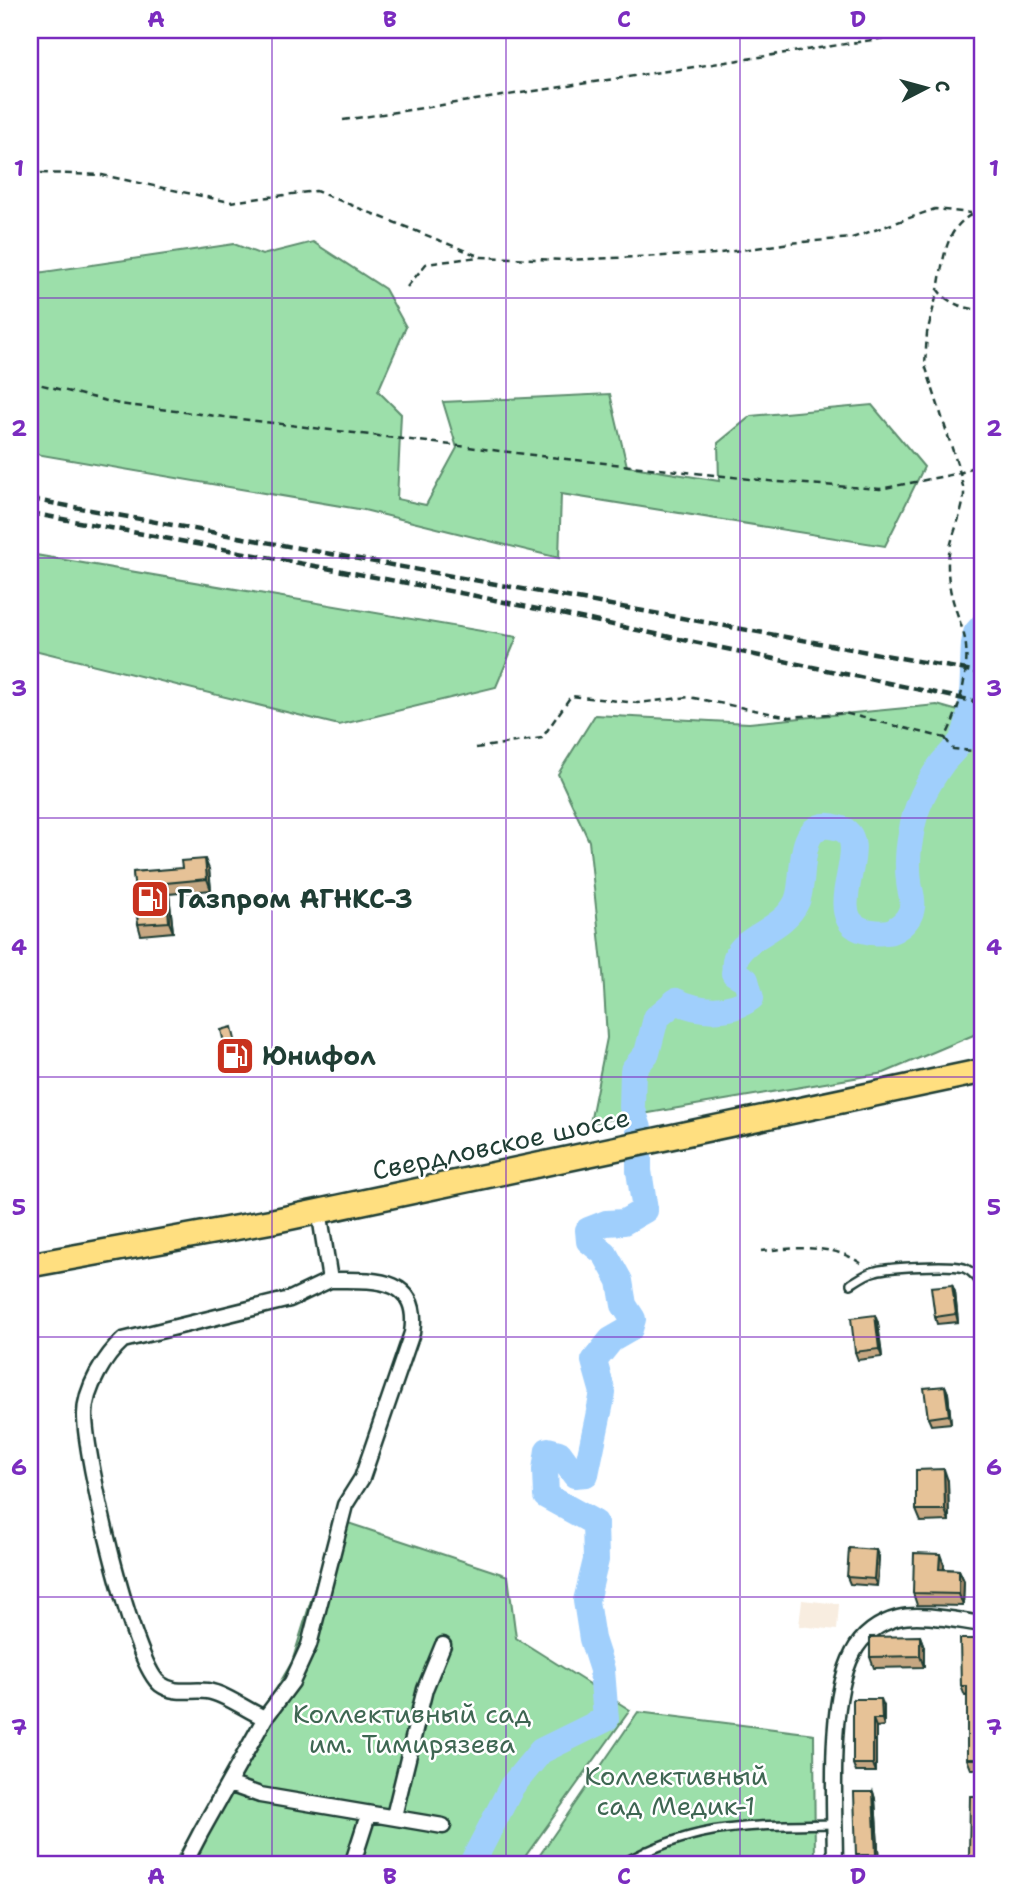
<svg xmlns="http://www.w3.org/2000/svg" width="1013" height="1895" font-family="'Shantell Sans',sans-serif">
<style>
.built{fill:#f8ede0}
.green{fill:#9cdfaa;stroke:#5e8e6f;stroke-width:2}
.lines{fill:none;stroke-linecap:round;stroke-linejoin:round}
.river{stroke:#a0cffc;stroke-width:26}
.lane-casing{stroke:#1f3d34;stroke-width:12}
.street-casing{stroke:#1f3d34;stroke-width:19}
.primary-casing{stroke:#1f3d34;stroke-width:28}
.path{stroke:#1f3d34;stroke-width:2.5;stroke-dasharray:7 5;stroke-linecap:butt}
.lane{stroke:#fff;stroke-width:7}
.street{stroke:#fff;stroke-width:14}
.primary{stroke:#ffdf80;stroke-width:23}
.rail{stroke:#1f3d34;stroke-width:4.5;stroke-dasharray:10 5;stroke-linecap:butt}
.wall{fill:#c6a782;stroke:#1f3d34;stroke-width:2}
.shaded-wall{fill:#a1886a;stroke:#1f3d34;stroke-width:2}
.building{fill:#e6c297;stroke:#1f3d34;stroke-width:2}
.grid{fill:none;stroke:#7b2cbf;stroke-width:2;stroke-opacity:0.55}
.labels{text-anchor:middle;stroke-width:5;stroke-linejoin:round;paint-order:stroke}
.poi-label{font-size:26px;font-weight:bold;fill:#1f3d34;stroke:#fff;text-anchor:start}
.street-label{font-size:26px;fill:#1f3d34;stroke:#fff}
.park-label{font-size:26px;fill:#3e6652;stroke:#fff}
.neatline{fill:none;stroke:#7b2cbf;stroke-width:2.5}
.grid-label{font-size:23px;text-anchor:middle;font-weight:bold;fill:#7b2cbf}
</style>
<rect width="100%" height="100%" fill="#fff"/>
<filter id="ink" filterUnits="userSpaceOnUse"><feTurbulence type="fractalNoise" baseFrequency=".0143" numOctaves="2"/><feDisplacementMap in="SourceGraphic" scale="14" xChannelSelector="R" yChannelSelector="G"/><feConvolveMatrix kernelMatrix="1 2 1 2 8 2 1 2 1" color-interpolation-filters="sRGB"/></filter>
<g filter="url(#ink)">
<path class="built" d="M802 1600 839 1604 837 1630 799 1626Z"/>
<path class="green" d="M313 242 385 289 406 327 378 391 401 414 397 499 426 505 457 448 443 402 610 394 627 466 719 481 718 443 751 416 872 405 924 467 885 546 561 494 559 558 364 510 30 453V274L234 244 262 255Z
M30 554 517 637 496 687 339 725 30 649Z
M937 705 983 718V1031L884 1073 590 1123 607 1038 603 973 589 841 558 774 595 715 749 723Z
M336 1519 508 1576 516 1638 630 1710 519 1865H175L177 1858 292 1662Z
M638 1712 814 1734 815 1865H533Z"/>
<g class="lines">
<path class="river" d="M471 1865 512 1786 541 1751 606 1719 602 1670 592 1639 586 1601 596 1560 595 1523 546 1496 545 1470 548 1450 559 1453 575 1475 586 1474 603 1393 594 1361 611 1340 630 1329 633 1319 624 1305 620 1281 605 1254 589 1241 588 1230 606 1223 624 1222 645 1210 639 1171V1128L632 1107 633 1070 647 1053 656 1018 676 1001C699 1012 730 1014 751 998L746 980 734 973C735 969 734 961 736 957 746 935 784 930 797 901 807 879 793 813 839 828 880 840 811 925 872 932 880 933 891 933 897 928 904 924 911 916 912 907 914 899 909 889 909 881 907 866 908 849 911 834 915 806 927 784 943 762 949 755 959 746 963 738 975 710 972 673 974 644L976 633 983 625"/>
<g class="lane-casing">
<path id="lane" d="M851 1284C859 1279 867 1273 876 1271 889 1267 951 1264 964 1268 972 1271 980 1280 983 1287
M620 1865C697 1822 749 1826 834 1824
M646 1865V1851"/>
</g>
<g class="street-casing">
<path id="street" d="M265 1718C247 1711 227 1694 207 1691 191 1689 175 1695 160 1684 132 1663 84 1454 85 1414 85 1389 105 1356 123 1340L290 1299 330 1280
M229 1784 260 1795 443 1826
M394 1816 425 1689 443 1645
M187 1865 189 1855 201 1832 265 1718 292 1682 309 1645 345 1505 362 1478 412 1333C421 1275 371 1280 330 1280L319 1210
M352 1865 368 1815
M835 1865C835 1808 827 1702 853 1653 862 1635 879 1623 898 1618 921 1612 959 1621 983 1624"/>
</g>
<g class="primary-casing">
<path id="primary" d="M30 1265 273 1221 983 1071"/>
</g>
<path class="path" d="M343 120 938 30
M30 178 41 173 102 175 230 202 316 191 481 257 564 260 714 254 790 243 852 238 935 209 971 213
M983 210C945 221 944 257 938 290 948 304 966 309 983 310
M407 287 426 264 478 257
M30 382 119 404 549 457 778 482 880 489 960 473 925 365 927 333 938 290
M945 738 953 749 983 752
M476 748 542 738 571 696 638 703 689 697 789 717 844 713 945 738C959 713 972 664 964 635 957 610 948 595 948 567 947 541 963 517 964 494 964 488 961 480 960 473L983 462
M761 1251C794 1248 833 1243 862 1264"/>
<use href="#lane" class="lane"/>
<use href="#street" class="street"/>
<use href="#primary" class="primary"/>
<path class="rail" d="M30 499 983 673
M30 513 471 595 983 703"/>
</g>
<path class="wall" d="M983 311V350H981L978 342Z
M209 869 211 890 169 894 173 932 141 935 138 924 133 872Z
M241 1042 246 1061 226 1067 220 1048Z
M952 1285 955 1292 958 1322 937 1324 935 1317Z
M878 1323 882 1357 858 1360 855 1352Z
M945 1386 948 1393 951 1423 931 1425 928 1418Z
M948 1481 949 1521 921 1522 916 1510Z
M879 1557 877 1586 850 1584 847 1577Z
M944 1565V1569L959 1570 964 1581 963 1606 917 1605 913 1593Z
M920 1636 924 1647V1667L874 1668 870 1657Z
M983 1639V1769H971L967 1759V1696H965L961 1686Z
M853 1699 884 1706V1726L876 1727V1772H856L853 1764Z
M873 1792 875 1799 879 1863H859L856 1855Z
M983 1796V1865H972L969 1857Z"/>
<path class="shaded-wall" d="M205 859 209 869 211 890 207 879Z
M166 883 169 894 173 932 169 922Z
M952 1285 955 1292 958 1322 956 1314Z
M875 1315 878 1323 882 1357 879 1349Z
M945 1386 948 1393 951 1423 949 1415Z
M944 1469 948 1481 949 1521 945 1510Z
M876 1550 879 1557 877 1586 874 1579Z
M940 1554 944 1565 943 1581 939 1569Z
M959 1570 964 1581 963 1606 959 1594Z
M920 1636 924 1647V1667L920 1656Z
M881 1699 884 1706V1726L882 1719Z
M873 1719 876 1727V1772L873 1764Z
M873 1792 875 1799 879 1863 876 1855Z"/>
<path class="building" d="M978 311H983V342H978Z
M205 859 207 879 166 883 169 922 138 924 133 872 182 868 181 861Z
M232 1027 236 1044 241 1042 244 1055 224 1061 220 1048 225 1047 221 1030Z
M952 1285 956 1314 935 1317 931 1287Z
M875 1315 879 1349 855 1352 851 1318Z
M945 1386 949 1415 928 1418 924 1388Z
M944 1469 945 1510H916V1470Z
M849 1548 876 1550 874 1579 847 1577Z
M914 1553 940 1554 939 1569 959 1570V1594L913 1593Z
M920 1636V1656L870 1657V1637Z
M960 1639H983V1759H967V1686H961Z
M853 1699H881L882 1719H873V1764H853Z
M854 1792H873L876 1855H856Z
M970 1796H983V1857H969Z"/>
</g>
<path class="grid" d="M272 30V1865M506 30V1865M740 30V1865M30 298H983M30 558H983M30 818H983M30 1077H983M30 1337H983M30 1597H983"/>
<defs>
<g id="fuel-square" transform="scale(2.0125)"><rect x="-9" y="-9" width="18" height="18" rx="4" fill="#c8321e" stroke="#fff"/><path d="M-5.5-6h7V0h2V4h1.3V-2.5L3-4.5l.8-.8L6-3V5H2.5V1h-1V6h-7ZM-4.2-4.7v3.2H.2V-4.7Z" fill="#fff"/></g>
</defs>
<g fill-rule="evenodd">
<use href="#fuel-square" x="150" y="899"/>
<use href="#fuel-square" x="235" y="1056"/>
</g>
<g class="labels">
<g class="poi-label">
<text x="177" y="908">Газпром АГНКС-3</text>
<text x="262" y="1065">Юнифол</text>
</g>
<g class="street-label">
<text transform="translate(501 1144) rotate(-12)" y="9">Свердловское шоссе</text>
</g>
<g class="park-label">
<text x="412" y="1723">Коллективный сад<tspan x="412" dy="30">им. Тимирязева</tspan></text>
<text x="676" y="1785">Коллективный<tspan x="676" dy="30">сад Медик-1</tspan></text>
</g>
</g>
<rect width="1013" height="1895" fill="none" stroke="#fff" stroke-width="77"/>
<g transform="translate(926 88) rotate(84)" stroke="#ffffff" stroke-width="5" paint-order="stroke">
<path d="M0-5L12 26L0 18L-12 26Z" fill="#1f3d34"/>
<text y="-10" font-size="19" font-weight="bold" text-anchor="middle" fill="#1f3d34">С</text>
</g>
<rect x="38" y="38" width="936" height="1818" class="neatline"/>
<g class="grid-label">
<text x="156" y="27">A</text>
<text x="390" y="27">B</text>
<text x="624" y="27">C</text>
<text x="858" y="27">D</text>
<text x="19" y="176">1</text>
<text x="994" y="176">1</text>
<text x="19" y="436">2</text>
<text x="994" y="436">2</text>
<text x="19" y="696">3</text>
<text x="994" y="696">3</text>
<text x="19" y="955">4</text>
<text x="994" y="955">4</text>
<text x="19" y="1215">5</text>
<text x="994" y="1215">5</text>
<text x="19" y="1475">6</text>
<text x="994" y="1475">6</text>
<text x="19" y="1735">7</text>
<text x="994" y="1735">7</text>
<text x="156" y="1884">A</text>
<text x="390" y="1884">B</text>
<text x="624" y="1884">C</text>
<text x="858" y="1884">D</text>
</g>
</svg>
